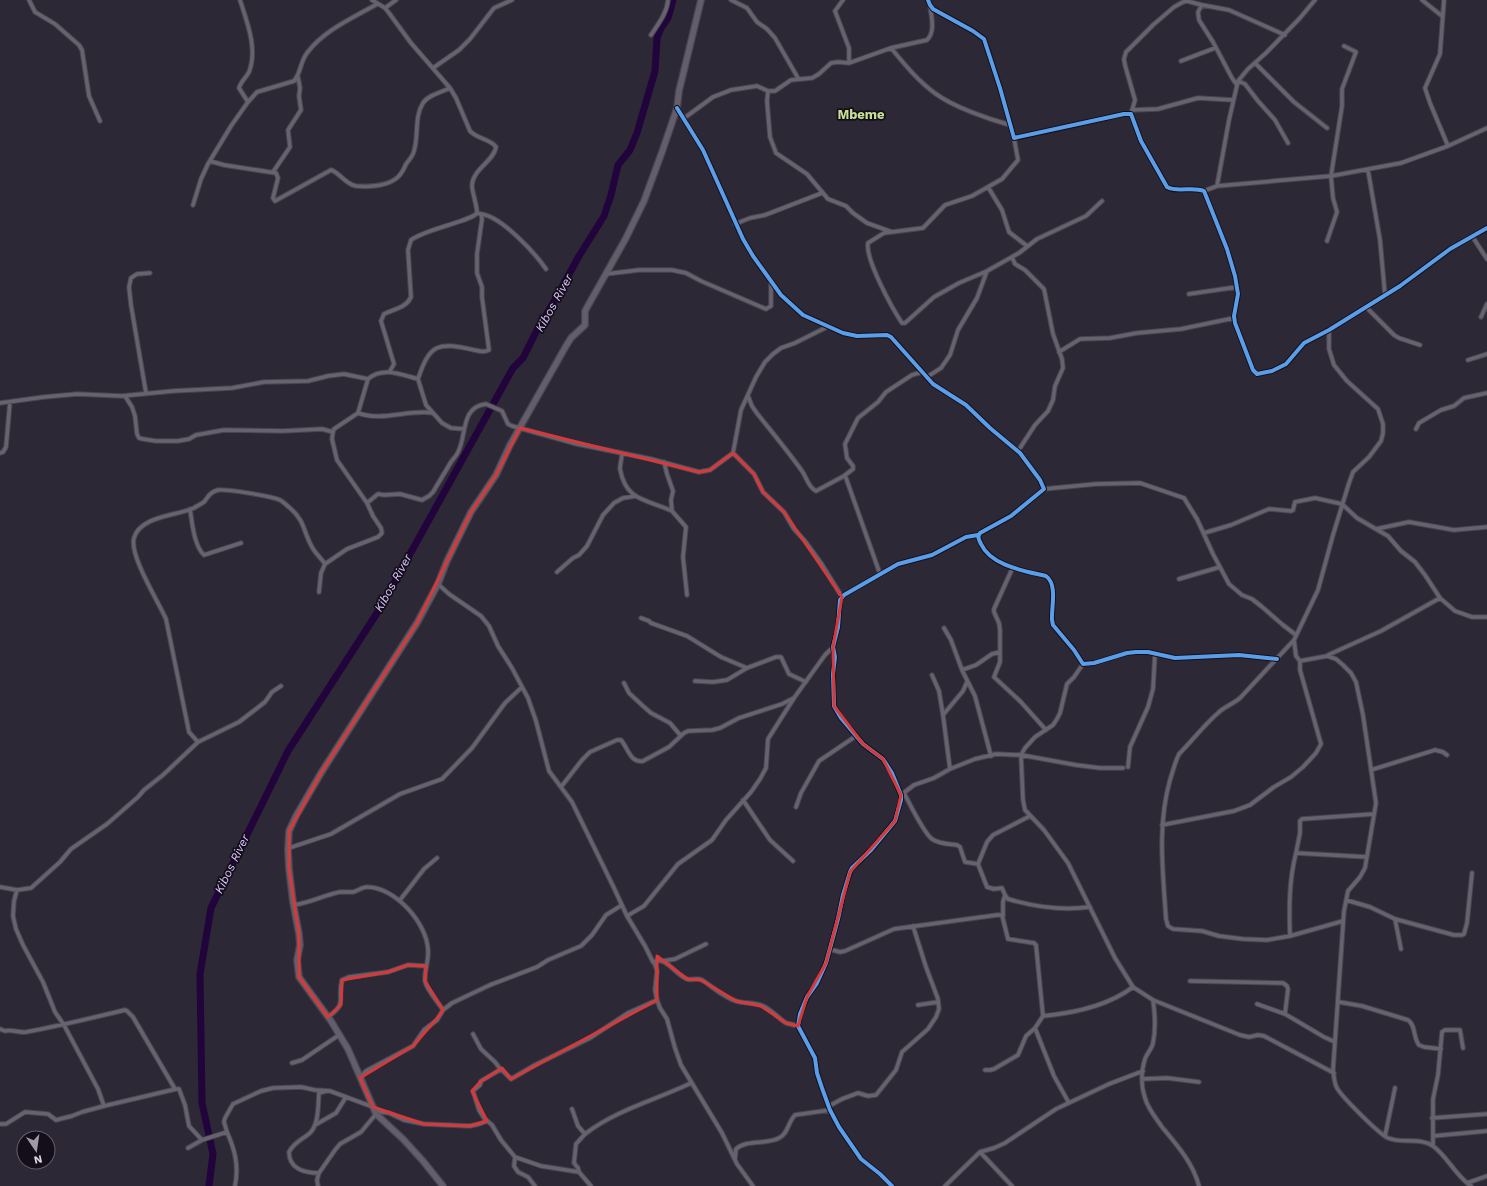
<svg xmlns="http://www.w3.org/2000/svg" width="1487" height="1186" font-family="'Work Sans',sans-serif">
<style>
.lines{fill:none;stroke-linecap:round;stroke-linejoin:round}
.river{stroke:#21043b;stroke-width:7}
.minor-casing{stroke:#494550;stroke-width:5.5}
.secondary-casing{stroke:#494550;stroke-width:8}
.minor{stroke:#67636e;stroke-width:3.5}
.secondary{stroke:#635e6b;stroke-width:5.5}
.cycleway-casing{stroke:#130e19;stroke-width:6}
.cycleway{stroke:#5a9eea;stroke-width:4}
.marked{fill:none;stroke:#d7393b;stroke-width:3;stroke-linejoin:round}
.labels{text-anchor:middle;stroke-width:3.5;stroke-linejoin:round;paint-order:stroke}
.water-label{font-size:12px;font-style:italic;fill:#dcc5ff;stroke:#130e19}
.quarter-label{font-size:13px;font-weight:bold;fill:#c8df95;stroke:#130e19}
</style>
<rect width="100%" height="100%" fill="#2d2835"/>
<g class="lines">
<path class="river" d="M209 1186 213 1154 202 1103 200 974 211 908 288 751 379 610 513 368 523 358 536 332 556 298 579 256 604 216 611 195 618 165 630 150 637 133 655 71 657 38 661 28 668 18 673 0"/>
<g class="minor-casing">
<path id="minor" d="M29 0 35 12 55 24 79 45 82 50 89 96 100 121
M240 0C247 22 258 49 249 72 246 78 241 81 239 88L248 102
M372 0 385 8 389 13 411 43 450 88 456 98 470 131C477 139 491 139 496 147 494 161 473 169 472 185 472 193 477 204 477 213L481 214 482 219 477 254V273L482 287V297L489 350C484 353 480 351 474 350 438 342 430 343 418 379
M731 0 747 8 757 22 767 29 775 38 798 78
M843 0 835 11 849 48V63
M928 0 930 5 933 9 973 31 984 39 1000 88 1014 138 1124 114H1131L1141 141 1167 187C1178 193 1192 186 1204 191L1227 249 1235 276 1238 294 1234 316 1235 323 1253 370 1257 374 1272 371 1286 364 1304 343 1329 330 1400 286 1450 249 1487 228
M1422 0 1442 16
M1444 0 1440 54 1425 88 1430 103 1448 146
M385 8 396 0
M651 35C658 24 667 13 668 0
M891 48C905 65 919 82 936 94 954 107 988 119 1010 125
M1181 61 1215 48
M1255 63 1294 102 1327 128
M433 68 459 50 470 39 494 8 512 0
M1238 81 1245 84 1258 101 1275 120 1288 143
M1237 85 1232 78 1213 42 1199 20 1198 12 1202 5 1229 10 1285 35
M768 91 767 101 770 137 776 153 807 174 828 199 846 206 853 213 867 223 892 232
M678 109 703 150 743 239 753 256 781 295 803 315 843 333 857 336 887 335 891 337 933 384 966 405 990 428 1020 453 1040 480 1044 489 1011 516 980 533C977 537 979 540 981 544 991 566 1025 571 1046 576 1058 585 1051 608 1052 620L1053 625 1074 650 1083 664 1094 663 1127 653 1136 652H1148L1175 658 1239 655 1277 659
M1132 110 1158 109 1198 98 1233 100
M1131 114 1135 100 1125 65 1124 59 1126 52 1153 25 1174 7 1183 2 1187 1 1202 5
M683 119 713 97 731 90 757 86 768 91H775L791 80 812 78 819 74 831 63 838 62 849 63 891 48 927 40C936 31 931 16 930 5
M1014 138 1018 160 1002 179 972 196 945 205 923 228 884 233 868 243C865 259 892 308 902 323H905L934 297 959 283 987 271 1019 253 1037 239 1086 216 1102 201
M210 161 224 165 276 173 278 178 273 198 275 201 331 170C339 172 345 184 356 186 369 187 388 186 398 177 401 174 404 169 406 164 409 160 413 156 414 151 419 135 414 117 423 103 428 95 442 92 450 88
M1368 170 1380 240 1385 295
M273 172 290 147 288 130 301 110 299 96 300 88 298 77
M1217 186 1229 120 1238 81 1248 69 1266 53 1300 18 1315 0
M988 187 1002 210 1009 232 1027 246
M1204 191 1217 186 1331 176 1401 163 1448 146 1487 128
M193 205 201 179 208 164 231 126 248 102 257 92 294 81C301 73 300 62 307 53 324 30 353 18 377 4
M481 214C501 216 535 253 546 269
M735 224 750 218 765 215 822 193
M1472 236 1487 259
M1327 241 1337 212 1333 198 1331 176 1342 106V89L1356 52 1344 46
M1012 257 1015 264 1025 270 1044 289 1053 334 1062 359 1063 368 1055 386 1053 400 1048 411 1035 425 1018 451
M606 274 639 270H672L686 273 701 281 766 309 771 306V282
M1189 294 1237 287
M1366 307 1394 335 1399 338 1420 345
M1481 317 1487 304
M1059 352 1080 339 1110 338 1137 333 1181 329 1234 318
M1468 360 1487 354
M390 371 394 364 381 321 384 314C394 309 406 308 411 297L408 250 411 240C425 229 472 221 477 213
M927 377 941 368 950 355 958 330 977 298 987 271
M146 393 131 305 129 287 131 278 137 274 150 273
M125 396 132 407 135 416 137 434 139 438 143 439 156 441H178L189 439 196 435 224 430 283 431 322 429 333 432
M748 396 752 406 756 412C771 431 787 450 802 471 807 478 808 487 816 491L844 476 853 469V466L847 458 845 444 858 418 878 402 886 392 912 375 922 372
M0 403 44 397 77 394 122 396 173 391 232 388 264 382 308 381 328 376 344 374 368 379
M358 413C382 422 409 409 433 413
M1416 429 1419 423 1441 410 1454 406 1464 398 1487 393
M0 453 3 452 6 447 10 402
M622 453C622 458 620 464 620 469 626 502 647 499 672 511
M733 453 754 474 763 492 784 512 794 529 805 541 821 563 842 597
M664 462 667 474 673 491 671 500 672 511 686 527 683 557 687 595
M846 478 880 574
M1044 489 1096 484 1140 483 1184 498 1197 519 1213 554 1229 584 1242 595 1252 599 1261 606 1283 625 1296 635
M367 503 378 494 384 495 400 494 422 500 429 496 433 492C439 482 445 472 451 462 453 459 457 455 458 452 467 436 460 407 486 404L502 411 508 424 512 426 577 444 651 459 699 472 710 470 733 453 741 410 756 377 765 362 773 354 781 348 795 343 827 327
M190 509C192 522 194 546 204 555L241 543
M1376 529 1409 522 1454 530 1487 527
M1204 533 1231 525 1269 509 1291 511 1293 510 1295 502 1315 498 1342 504 1357 518 1388 536 1401 551 1415 562 1425 575 1440 598 1455 611 1472 617H1487
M1013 567 994 609V612L999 623 1000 630V662L994 677 1020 701 1046 730
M557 572 573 558 579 555 587 546 603 515 614 503 623 498 636 496
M1179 579 1220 567
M438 584 449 594 481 616 489 626 498 646 512 668 528 698 536 721 549 771 572 802 614 888 627 916 645 946 653 962 655 964 657 971 655 990 657 1000 660 1008 667 1019 675 1048 681 1065 722 1133 737 1164 753 1186
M319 592 321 573 325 564 347 549 378 537 382 533 381 528 373 516 367 503 337 460 332 439 333 432 334 429 358 413 368 379C383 366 402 375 418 379L426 405 442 423 451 428 464 429
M641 618 649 621 651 623 687 636 721 657 747 668
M944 628 951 640 962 670 975 696 991 756
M1294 640 1241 697C1234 704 1225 706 1218 713 1204 725 1192 741 1179 754 1175 762 1173 771 1170 780 1157 826 1163 872 1166 919L1168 926 1173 929 1202 931 1219 936 1243 939 1267 940 1290 936 1343 921
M1328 655 1381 631 1440 598
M1300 661 1327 656 1336 659 1343 665 1351 673 1356 682 1363 715 1376 803 1365 868 1360 877 1348 891 1344 911 1333 1070C1334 1076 1334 1083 1337 1088 1342 1097 1379 1134 1388 1138 1402 1144 1420 1137 1433 1146 1447 1156 1455 1175 1471 1186
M1083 664 1074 677 1067 684 1060 713 1057 719 1053 725 1035 737 1025 748 1021 755 1023 800 1025 810 1044 830 1068 863 1115 958 1133 987 1153 1000 1240 1035 1249 1037 1258 1035 1264 1036 1334 1073
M962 670 976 665 992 654 1000 652
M932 675 939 691 943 715
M695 681 713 682 727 680 747 668 776 657H781L789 674 806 682
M624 683 629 693 643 706 651 713 670 723 681 736
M198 742 189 732 166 619C158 601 129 555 134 538 140 516 176 516 194 508 197 506 201 504 204 502 208 497 210 492 218 490 227 489 271 496 280 500 284 502 287 506 290 508 305 521 303 531 312 547 315 553 321 558 325 564
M1128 767 1130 747 1148 707 1153 689 1155 654
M950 769 943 715 963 691 967 682
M1371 770 1435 750 1443 752 1447 755
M561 787 582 760 590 752 617 740H621C628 748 630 763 643 761L669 747 684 733 688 731 712 730 720 728 739 718 782 704 794 698
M904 793C910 804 923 832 932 839 939 844 949 844 957 845L960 847 965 862 978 864
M901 795 914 785 934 778 950 769 975 759 996 754 1021 755 1076 765 1100 768H1123
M743 800 770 840 793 861
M796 807 801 793 819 761 856 736
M1030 816 993 835 987 842 978 864 987 887 994 889 1002 888 1005 895 1008 899C1035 907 1061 911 1090 907
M1162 825 1234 811 1250 805 1274 787 1291 777 1303 767 1316 753 1321 744 1300 670V661L1296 656 1294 640 1318 590 1333 535 1349 483 1353 472 1369 457 1381 441 1383 433V424L1378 409 1347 381 1334 365 1329 349V330
M289 848 331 834 400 794 442 779 472 748 505 703 522 687
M1296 853 1300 833V821L1302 819 1374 814
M0 887 17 890 31 888 60 862 71 849 107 824 138 797 144 790 163 775 198 742 239 722 265 702 272 692 281 686
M17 890 14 901 13 916 16 929 23 945 43 982 55 1012 64 1025 98 1089 104 1106
M400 900 424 869 437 858
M1346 900 1370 907 1395 919 1401 949
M293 905C310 903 324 895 340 892 345 892 349 892 353 892 358 891 362 887 367 887 395 887 427 923 428 950 429 961 424 971 425 981 426 989 438 1002 443 1010
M627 916 644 906 678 864 712 840 726 820 751 792 760 779 766 768 768 739 794 698 825 655 833 647
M1003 916V902L1005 895
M1395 919 1454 935H1462L1464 934 1467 923 1472 873
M1290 936C1289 908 1289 880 1296 853L1367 857
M829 949 840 952 845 951 894 929 997 915H1002L1008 939 1034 943 1036 945 1043 1016 1035 1028 1054 1076 1069 1103
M663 961 675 959 706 944
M653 962C667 956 674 974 687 979 692 981 696 977 702 980 713 987 723 997 736 1001 745 1004 754 1002 763 1006 772 1010 778 1018 786 1023 790 1024 794 1025 798 1026
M1190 981 1283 983 1287 986 1288 989 1285 1014
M1153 1000C1155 1014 1156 1029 1153 1043 1152 1049 1147 1053 1145 1059 1141 1071 1141 1086 1145 1098 1148 1109 1156 1118 1162 1127 1177 1145 1193 1163 1199 1186
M1339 1002 1362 1006 1408 1020C1416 1025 1413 1038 1419 1045L1424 1047 1441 1049
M1257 1004 1285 1014 1324 1037 1335 1042
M918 1005 938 1002
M1043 1016C1075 1013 1108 1006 1133 987
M328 1017C348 1003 337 1000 342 980L349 977 388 972 408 965 426 966
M0 1029 5 1031C11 1029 19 1033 26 1032 59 1026 92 1018 125 1010L127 1011 133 1017 175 1089
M473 1034 481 1049 495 1062 501 1070
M292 1063 302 1060 339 1035
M985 1070H990L994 1069 1018 1055 1026 1036 1035 1028
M360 1078 366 1071 413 1046 424 1030 437 1020 443 1010 452 1003 490 985 537 967 548 960 581 946 592 935 606 915 622 905
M1142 1079 1167 1078 1199 1082
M829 1106 842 1099 858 1093 868 1096 876 1095 896 1070 902 1052 928 1029 936 1017 939 1009 938 999 926 967 913 926
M572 1109 578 1126 585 1134C616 1110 656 1100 691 1083
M1432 1118 1487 1114
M0 1124H6L25 1112 48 1114 56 1120 72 1116 82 1112 104 1106 176 1089H179L185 1105 189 1126 202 1140
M315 1125 336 1113 346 1097
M227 1132C235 1150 239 1166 235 1186
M585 1134 576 1144 574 1163 578 1168 579 1172 591 1186
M1385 1136 1395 1088
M1433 1136V1099L1438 1075 1442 1032 1445 1030H1460L1463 1048
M1433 1146V1136L1487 1131
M188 1148 202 1140 227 1132 224 1122 225 1118 233 1104 261 1091 273 1088 301 1087 315 1090 330 1091 373 1107 381 1112 389 1113 404 1120 424 1124 470 1126 479 1124 487 1121
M980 1152 994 1148 1005 1143 1056 1109 1109 1084 1143 1071
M515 1157 541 1166 579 1172
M735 1159 736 1149C747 1139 766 1145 779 1138 788 1134 788 1122 795 1115L830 1110
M319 1173C305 1173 289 1169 289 1152 295 1141 302 1140 310 1133 319 1124 318 1105 319 1093L326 1091
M1467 1183 1487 1176
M318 1186 317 1180 319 1173 335 1150 340 1144 361 1132 376 1114
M535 1186 528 1177 518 1172 514 1166 515 1157 501 1140 492 1125 484 1118 479 1110 473 1091 480 1085 481 1081 498 1071 502 1070 511 1079 535 1065 590 1038 628 1013 657 1000
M892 1186 880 1174 861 1159 839 1127 830 1110 822 1088 817 1073 815 1058 798 1026 800 1014 807 997 817 983 826 963 838 919 843 895 850 872 852 868 871 850 895 821 901 800V795L892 773 883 759 863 744 841 718 834 706 833 674 835 657 833 647 838 627 840 600 844 595 898 564 932 555 966 537 978 535
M945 1186 980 1152 1012 1186"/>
</g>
<g class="secondary-casing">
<path id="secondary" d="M443 1186 423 1161 403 1139 376 1114 348 1049 331 1021 299 977 297 960 300 945 299 934 293 902 289 869 288 850 289 831 296 816 321 773 417 623 438 584 447 561 471 512 496 475 510 445 566 346 571 338 585 325V311L626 238 644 201 662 152 677 108 679 91 701 0"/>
</g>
<use href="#minor" class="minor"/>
<use href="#secondary" class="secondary"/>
<g class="cycleway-casing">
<path id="cycleway" d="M928 0 930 5 933 9 973 31 984 39 1000 88 1014 138 1124 114H1131L1141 141 1167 187C1178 193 1192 186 1204 191L1227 249 1235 276 1238 294 1234 316 1235 323 1253 370 1257 374 1272 371 1286 364 1304 343 1329 330 1400 286 1450 249 1487 228
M677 108 703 150 743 239 753 256 781 295 803 315 843 333 857 336 887 335 891 337 933 384 966 405 990 428 1020 453 1040 480 1044 489 1011 516 980 533C977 537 979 540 981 544 991 566 1025 571 1046 576 1058 585 1051 608 1052 620L1053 625 1074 650 1083 664 1094 663 1127 653 1136 652H1148L1175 658 1239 655 1277 659
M892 1186 880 1174 861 1159 839 1127 830 1110 822 1088 817 1073 815 1058 798 1026 800 1014 807 997 817 983 826 963 838 919 843 895 850 872 852 868 871 850 895 821 901 800V795L892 773 883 759 863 744 841 718 834 706 833 674 835 657 833 647 838 627 840 600 844 595 898 564 932 555 966 537 978 535"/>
</g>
<use href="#cycleway" class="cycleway"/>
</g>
<path class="marked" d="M520 428 699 472 710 470 733 453 754 474 763 492 784 512 842 597 833 647 834 706 863 744 883 759 901 795 895 821 850 872 826 963 807 997 798 1026 786 1023 761 1006 736 1001 701 980 687 979 657 956V1000L511 1079 502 1068 480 1082 472 1091 487 1121 470 1126 424 1124 373 1107 360 1078 413 1046 440 1015 443 1010 425 981 426 966 408 965 388 972 342 980 341 1005 328 1017 299 977V934L289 869V831L321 773 417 623 471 512 496 475Z"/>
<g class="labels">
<g class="water-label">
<text transform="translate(554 303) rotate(-61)" y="4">Kibos River</text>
<text transform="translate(393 583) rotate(-61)" y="4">Kibos River</text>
<text transform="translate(232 864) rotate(-64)" y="4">Kibos River</text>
</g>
<g class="quarter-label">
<text x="861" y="119">Mbeme</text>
</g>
</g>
<g transform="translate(36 1150) rotate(167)"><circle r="19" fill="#130e19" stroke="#635e6b"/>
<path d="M0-3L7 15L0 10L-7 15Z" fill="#9f99a8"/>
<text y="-6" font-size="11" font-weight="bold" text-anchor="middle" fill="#dcd6e6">N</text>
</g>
</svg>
